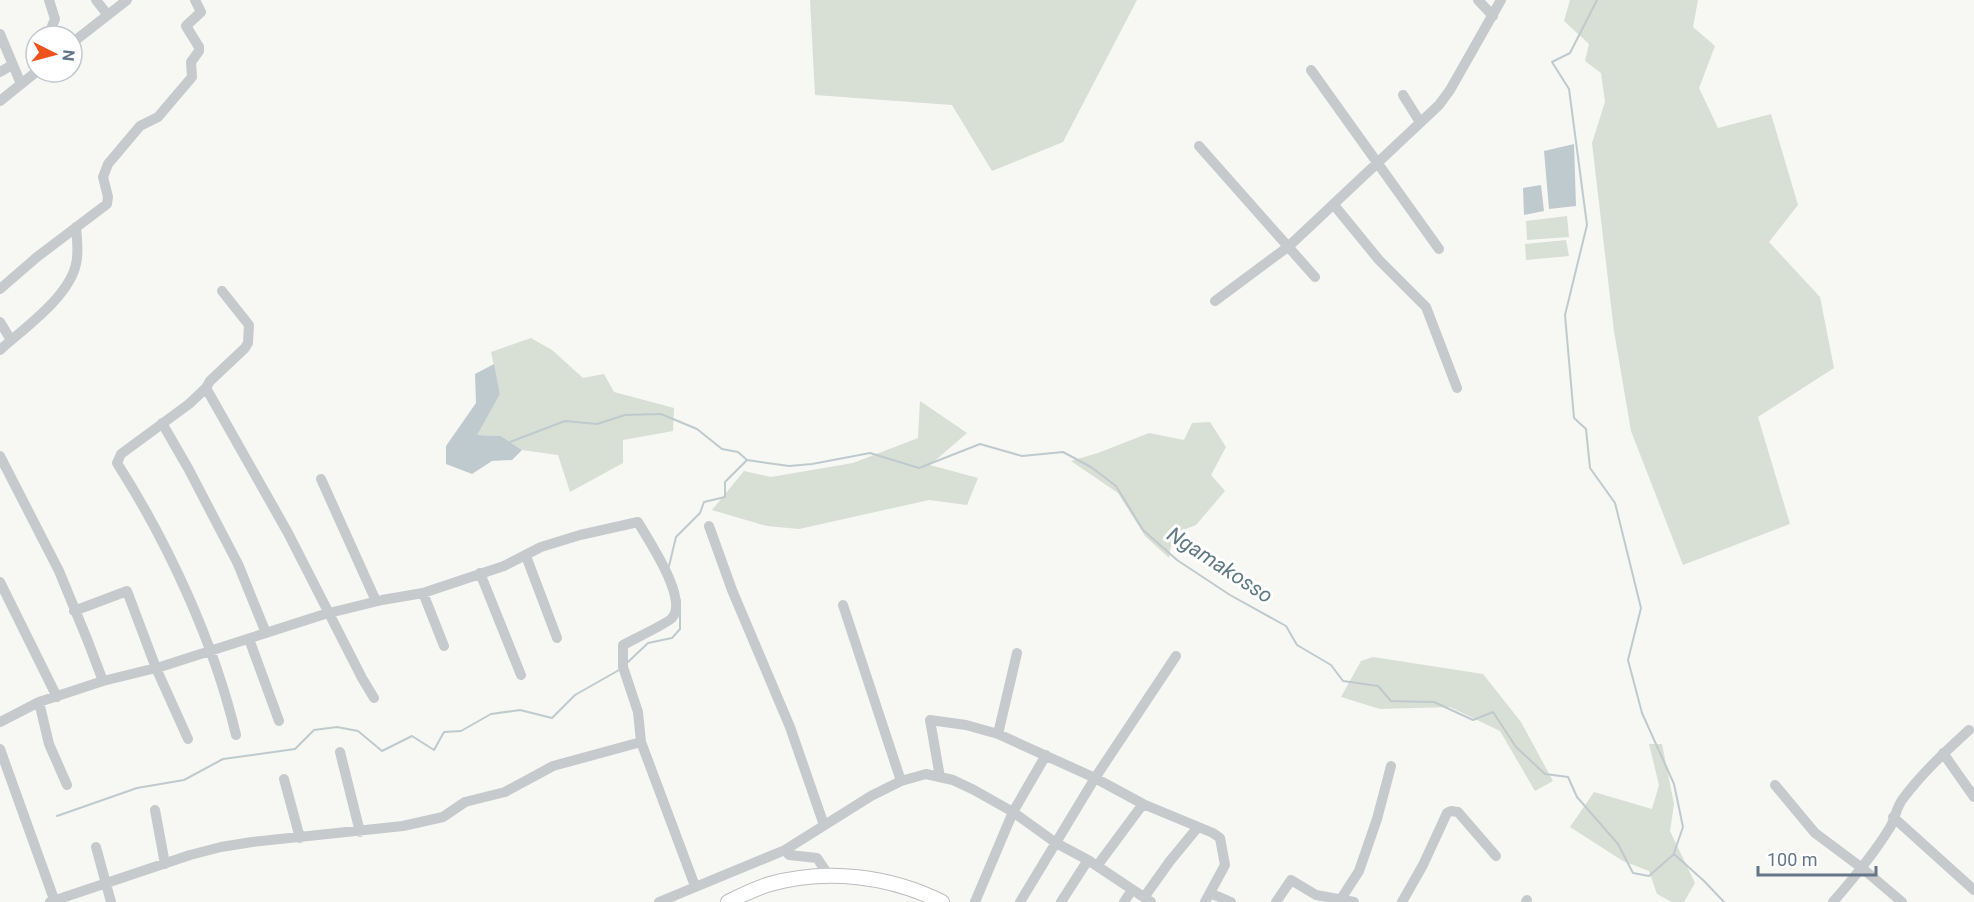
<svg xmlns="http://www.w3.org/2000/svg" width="1974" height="902" font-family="Roboto,sans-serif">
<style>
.green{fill:#d8dfd4}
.water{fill:#bfcacf}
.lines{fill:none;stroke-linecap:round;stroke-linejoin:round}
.stream{stroke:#bfcacf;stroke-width:2}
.major-casing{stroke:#b9bdc1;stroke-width:16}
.minor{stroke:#c6cacd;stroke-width:10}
.major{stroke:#fff;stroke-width:14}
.labels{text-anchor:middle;stroke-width:6;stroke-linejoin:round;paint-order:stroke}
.water-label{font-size:21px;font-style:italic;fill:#5f7883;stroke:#fff}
</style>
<rect width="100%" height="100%" fill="#f7f7f3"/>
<path class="green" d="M810 0H1137L1063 142 992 171 952 105 815 95Z
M1570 0H1698L1693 27 1715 46 1699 88 1718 128 1771 114 1798 205 1769 242 1820 297 1834 368 1758 417 1790 524 1683 565 1631 431 1614 331 1592 143 1605 102 1601 73 1585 61 1589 44 1564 21Z
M1567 216 1569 237 1527 240 1526 221Z
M1566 240 1569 256 1526 260 1525 244Z
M531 338 552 350 583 378 604 374 614 392 674 408 673 431 623 440V463L570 492 558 455 522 450 501 436 476 435 500 394 491 352Z
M920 401 967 433 930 465 978 478 967 505 929 500 799 529 767 526 712 510 744 471 771 477 853 463 918 438Z
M1210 422 1226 447 1211 475 1225 491 1196 525 1173 534 1169 558 1145 536 1118 493 1071 461 1098 453 1149 433 1184 440 1192 423Z
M1373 657 1483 674 1521 722 1553 781 1535 791 1500 731 1450 707 1380 709 1341 697 1361 661Z
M1649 744H1662L1674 804 1670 831 1695 883 1684 902H1672L1657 894 1649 871 1623 861 1570 827 1594 792 1652 809 1659 785Z"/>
<path class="water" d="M1574 144 1576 206 1549 209 1544 151Z
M1541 185 1544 211 1524 215 1523 188Z
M494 364 500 394 477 435 501 436 522 450 512 460 492 461 472 474 446 464V446L476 403 475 374Z"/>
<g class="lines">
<path class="stream" d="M1597 0 1570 53 1552 62 1569 89 1587 225 1565 315 1574 418 1586 429 1590 468 1615 503 1641 608 1628 660 1642 713 1674 784 1683 827 1674 853
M510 442 565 421 597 424 625 415 661 414 697 429 722 449 738 452 747 460 789 466 812 464 870 453 919 468 980 444 1022 456 1063 452 1091 467 1116 486 1143 530 1177 560 1230 595 1286 626 1297 645 1331 665 1343 681 1378 686 1391 701 1434 702 1473 720 1493 712 1516 747 1545 774 1568 777 1577 797 1618 844 1633 873 1649 876 1674 854 1704 881 1724 902
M669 566 676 537 700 513 704 502 725 497V482L747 460
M628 662 648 643 672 638 680 629V600
M57 816 137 788 184 780 223 759 295 749 314 730 337 727 358 731 382 751 412 736 434 750 444 732 461 731 491 714 520 710 552 718 575 695 619 670"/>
<g class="major-casing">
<path id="major" d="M728 902C742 895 756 888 770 884 827 868 890 876 942 902"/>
</g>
<path class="minor" d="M96 0 107 14
M1478 0 1493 16
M0 34 21 84
M48 36 55 19 49 0
M72 43 127 0
M1311 70 1439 249
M0 72 12 65
M1403 95 1420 122
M0 101 36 72
M1199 146 1315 277
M1334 205 1379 260 1426 307 1457 388
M0 289 37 257 107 204 108 197 103 177 108 164 140 126 158 117 192 77 191 62 199 51V47L186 26 201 12 195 0
M222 291 249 325 248 343 245 348 210 381 206 388 288 533 362 678 374 698
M1215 301 1289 246 1439 105 1450 90 1501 0
M0 322 11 340
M0 350C24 328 69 297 76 264 79 252 77 240 76 227
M206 388 189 404 121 454 117 463C168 543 214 642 236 735
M162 423 188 468 238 564 266 633
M0 456 59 571 87 639 103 681
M321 479 376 601
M709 526 732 590 790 727 824 825
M526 556 557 638
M480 573 521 675
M0 582 57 697
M423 593 444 646
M843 605 901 781
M74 611 127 591 156 668 188 739
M249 639 279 721
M39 702 49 744 67 785
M0 722 39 702 103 681 160 667 325 614 382 600 423 593 504 566 541 547 580 535 638 522C648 540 689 599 672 618 668 623 632 640 623 645V667L638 712 641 742 553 766 505 792 465 802 443 817 403 826 252 842 221 847 190 855 50 902
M998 734 1017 653
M641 742 695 886
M0 749 55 902
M340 752 360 832
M1943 753 1974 797
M940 777 930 720 966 725 998 734 1095 778 1143 804 1213 833 1220 838 1225 865 1205 902
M284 779 300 838
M1775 785 1815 833 1862 868 1902 902
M155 810 165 864
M1893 817 1974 890
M96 847 111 902
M785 850 789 855 817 858 829 876
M1097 866 1143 804
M1210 893 1231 902
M1145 896 1170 861 1198 827
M659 902 785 850 871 796 901 781 926 774 953 780 974 790 1013 812 1056 843 1088 860 1151 902
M975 902 1013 812 1046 755
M1020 902 1095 778 1176 656
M1061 902 1088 860
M1124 902 1132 890
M1276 902 1291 880 1316 895 1354 902
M1339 902 1359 871 1377 819 1391 766
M1402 902 1423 865 1447 813 1451 811 1458 812 1496 856
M1526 902 1527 900
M1833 902C1853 879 1873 855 1889 829 1895 821 1895 810 1902 800 1921 774 1945 752 1969 730"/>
<use href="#major" class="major"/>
</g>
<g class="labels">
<g class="water-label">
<text transform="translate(1220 565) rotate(33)" y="7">Ngamakosso</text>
</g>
</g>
<g transform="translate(54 54) rotate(96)"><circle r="28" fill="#ffffff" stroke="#c1c8cf" stroke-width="1.5"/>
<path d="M0-4.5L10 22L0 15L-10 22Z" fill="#ee521c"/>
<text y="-9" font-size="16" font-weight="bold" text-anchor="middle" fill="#647687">N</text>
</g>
<path d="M1758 866v9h118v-9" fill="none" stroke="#647687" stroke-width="3"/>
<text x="1767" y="866" font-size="18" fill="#647687" stroke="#ffffff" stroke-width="4.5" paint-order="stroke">100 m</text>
</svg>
